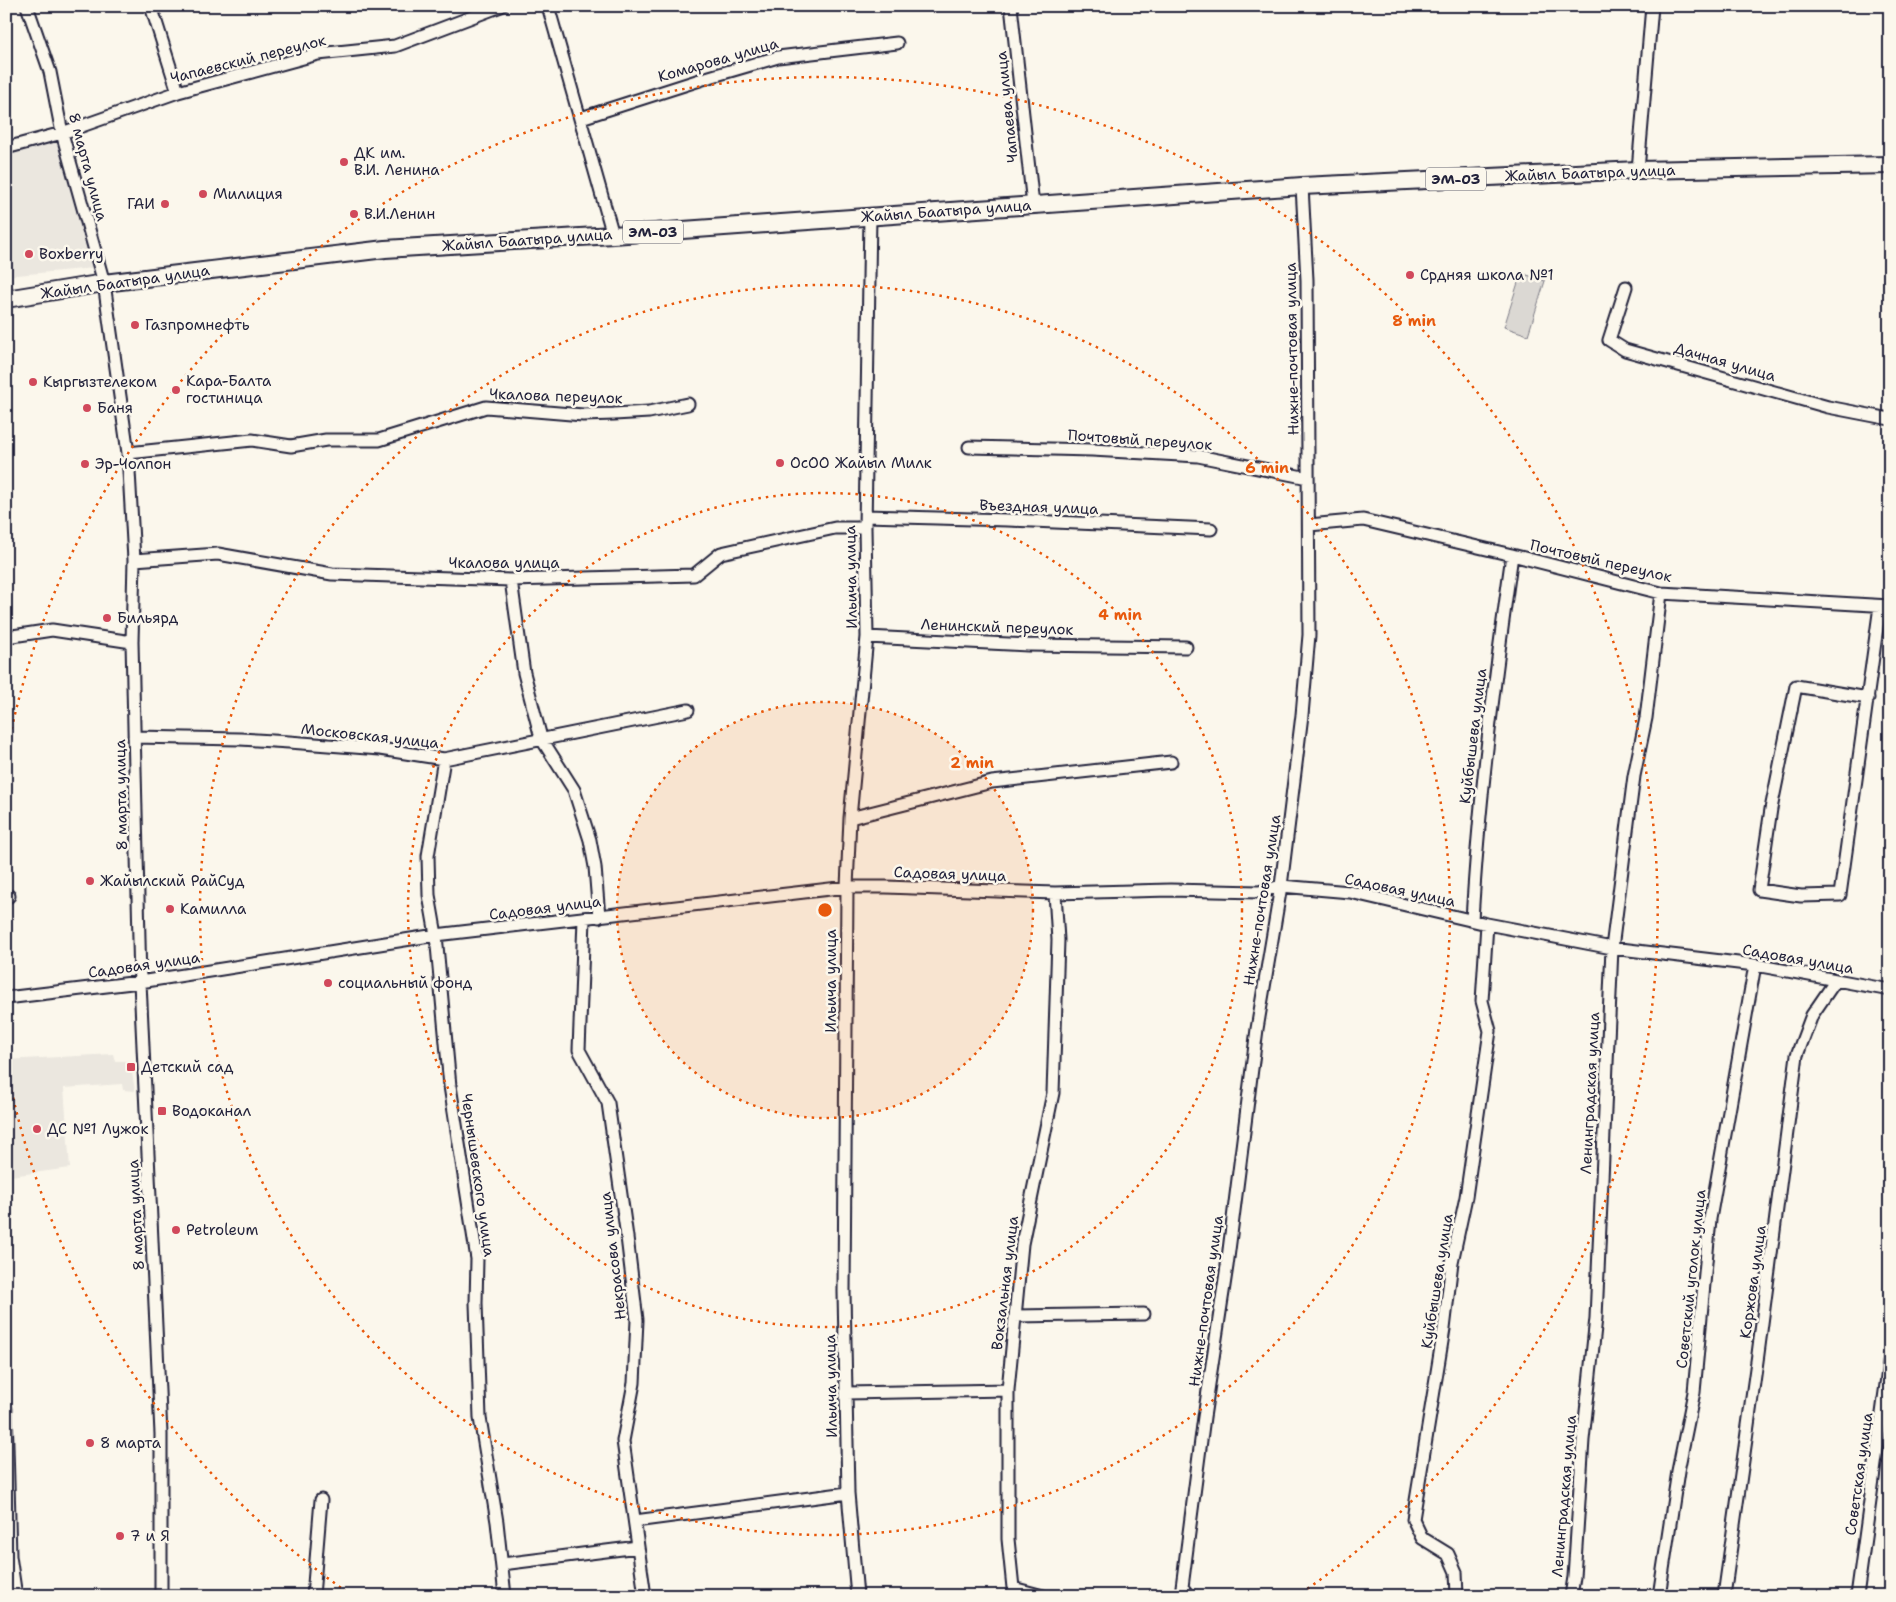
<svg xmlns="http://www.w3.org/2000/svg" width="1896" height="1602" font-family="'Shantell Sans',sans-serif">
<style>
.built{fill:#ebe7df}
.green{fill:#dbd8d3;stroke:#7e7d87}
.lines{fill:none;stroke-linecap:round;stroke-linejoin:round}
.minor-casing{stroke:#22223b;stroke-width:15}
.highway-casing{stroke:#22223b;stroke-width:20}
.minor{stroke:#fbf7ec;stroke-width:11}
.highway{stroke:#fbf7ec;stroke-width:16}
.ring{fill:none;stroke:#e8590c;stroke-width:2.5;stroke-dasharray:2.5 5}
.poi-dot{fill:#d1495b;stroke:#fbf7ec;stroke-width:2}
.labels{text-anchor:middle;stroke-width:5;stroke-linejoin:round;paint-order:stroke}
.shield{fill:#fbf7ec;stroke:#636270;stroke-width:1}
.shield-label{font-size:14px;font-weight:bold;fill:#22223b}
.street-label{font-size:15px;fill:#22223b;stroke:#fbf7ec}
.poi-label{font-size:15px;fill:#22223b;stroke:#fbf7ec;text-anchor:start}
.centre{fill:#e8590c;stroke:#fbf7ec;stroke-width:2.5}
.ring-label{font-size:15px;text-anchor:middle;font-weight:bold;fill:#e8590c;stroke:#fbf7ec;stroke-width:5;stroke-linejoin:round;paint-order:stroke}
</style>
<rect width="100%" height="100%" fill="#fbf7ec"/>
<filter id="ink" filterUnits="userSpaceOnUse"><feTurbulence type="fractalNoise" baseFrequency=".02" numOctaves="2"/><feDisplacementMap in="SourceGraphic" scale="10" xChannelSelector="R" yChannelSelector="G"/><feConvolveMatrix kernelMatrix="1 2 1 2 8 2 1 2 1" color-interpolation-filters="sRGB"/></filter>
<g filter="url(#ink)">
<path class="built" d="M60 139 94 268 6 276V153Z
M113 1054 115 1061H130L135 1091 123 1090 122 1084 64 1088 70 1168 11 1176 6 1174V1060Z"/>
<path class="green" d="M1521 273 1545 281 1528 335 1504 327Z"/>
<g class="lines">
<g class="minor-casing">
<path id="minor" d="M27 6 50 72 62 133 104 283 128 453 134 560 132 642 140 982 161 1434V1596
M151 6 178 92
M548 6 613 235
M1011 6 1033 205
M581 118 706 78 778 57 897 43
M6 148 62 133 178 92 318 54 395 46 501 6
M1638 170 1652 6
M1626 287 1609 340 1625 350 1828 407 1890 419
M969 447 1092 450 1198 456 1308 478
M128 453 252 440 291 446 326 440H379L486 407 583 415 614 414 649 412 688 404
M866 516 1008 520 1211 529
M1309 525 1363 520 1512 555 1661 593 1890 606
M134 560 218 554 332 574 511 580 694 575 721 553 835 528H865
M511 580 524 673 541 738 574 790 590 840 595 867 599 917
M6 637 52 630 132 642
M867 637 1028 645 1186 647
M1868 698 1796 686 1771 809 1759 890 1801 896 1840 895 1880 606
M134 737 240 739 289 742 380 749 444 759 688 710
M444 759 428 856 429 895 436 935 450 1086 477 1259 476 1303 480 1418 497 1522 505 1596
M850 818 992 782 1171 762
M6 898 9 896
M584 919 579 1050 608 1103 627 1237 637 1320 634 1383 623 1441 645 1596
M1472 920C1479 798 1495 677 1512 555
M6 998 140 982 436 935 847 887H886L1055 893 1170 890 1259 892 1281 886 1350 892 1487 924 1612 948 1755 965 1890 990
M1015 1316 1144 1314
M846 1393 1008 1390
M6 1409 10 1556 16 1596
M635 1521 848 1493
M502 1564 638 1547
M313 1596 321 1500
M857 1596 848 1493 844 1292 847 887 850 818 867 637 865 528 870 216
M1043 1596 1013 1588 1008 1539V1390L1022 1244 1053 1093 1058 940 1055 893
M1189 1596 1182 1587 1204 1417 1227 1266 1257 1029 1281 886 1302 715 1309 635 1307 280 1302 186
M1457 1596 1456 1572 1448 1554 1422 1538 1413 1519 1444 1329 1452 1262 1466 1197 1490 1031 1482 1001 1487 924
M1571 1596 1574 1577 1583 1440 1596 1318 1612 948 1634 776 1646 718 1661 593
M1659 1596 1678 1471 1694 1392 1710 1219 1755 965
M1724 1596 1758 1354 1797 1055 1812 1015 1836 980
M1857 1596 1890 1355"/>
</g>
<g class="highway-casing">
<path id="highway" d="M6 299 104 283 385 249 613 235 1302 186 1638 170 1890 165"/>
</g>
<use href="#minor" class="minor"/>
<use href="#highway" class="highway"/>
</g>
</g>
<circle cx="825" cy="910" r="208" fill="#e8590c" fill-opacity=".12"/>
<g class="ring">
<circle cx="825" cy="910" r="208"/>
<circle cx="825" cy="910" r="417"/>
<circle cx="825" cy="910" r="625"/>
<path d="M347 1592A833 833 0 0 1 7 1069M7 751A833 833 0 1 1 1303 1592"/>
</g>
<g class="poi-dot">
<circle cx="344" cy="162" r="5"/>
<circle cx="203" cy="194" r="5"/>
<circle cx="165" cy="204" r="5"/>
<circle cx="354" cy="214" r="5"/>
<circle cx="29" cy="254" r="5"/>
<circle cx="1410" cy="275" r="5"/>
<circle cx="135" cy="325" r="5"/>
<circle cx="33" cy="382" r="5"/>
<circle cx="176" cy="390" r="5"/>
<circle cx="87" cy="408" r="5"/>
<circle cx="780" cy="463" r="5"/>
<circle cx="85" cy="464" r="5"/>
<circle cx="107" cy="618" r="5"/>
<circle cx="90" cy="881" r="5"/>
<circle cx="170" cy="909" r="5"/>
<circle cx="328" cy="983" r="5"/>
<rect x="126" y="1062" width="10" height="10" rx="2.5"/>
<rect x="157" y="1106" width="10" height="10" rx="2.5"/>
<circle cx="37" cy="1129" r="5"/>
<circle cx="176" cy="1230" r="5"/>
<circle cx="90" cy="1443" r="5"/>
<circle cx="120" cy="1536" r="5"/>
</g>
<g class="labels">
<g class="shield">
<rect x="1426" y="167.5" width="60" height="23" rx="4"/>
<rect x="623" y="220.5" width="60" height="23" rx="4"/>
</g>
<g class="shield-label">
<text x="1456" y="184">ЭМ-03</text>
<text x="653" y="237">ЭМ-03</text>
</g>
<g class="street-label">
<text transform="translate(248 59) rotate(-14)" y="5">Чапаевский переулок</text>
<text transform="translate(718 60) rotate(-16)" y="5">Комарова улица</text>
<text transform="translate(1007 107) rotate(-96)" y="5">Чапаева улица</text>
<text transform="translate(88 167) rotate(75)" y="5">8 марта улица</text>
<text transform="translate(1590 173) rotate(-2)" y="5">Жайыл Баатыра улица</text>
<text transform="translate(946 211) rotate(-4)" y="5">Жайыл Баатыра улица</text>
<text transform="translate(527 240) rotate(-4)" y="5">Жайыл Баатыра улица</text>
<text transform="translate(125 282) rotate(-8)" y="5">Жайыл Баатыра улица</text>
<text transform="translate(1292 349) rotate(-91)" y="5">Нижне-почтовая улица</text>
<text transform="translate(1725 362) rotate(16)" y="5">Дачная улица</text>
<text transform="translate(556 396) rotate(2)" y="5">Чкалова переулок</text>
<text transform="translate(1140 440) rotate(4)" y="5">Почтовый переулок</text>
<text transform="translate(1039 507) rotate(2)" y="5">Въездная улица</text>
<text transform="translate(1601 561) rotate(13)" y="5">Почтовый переулок</text>
<text x="504" y="568">Чкалова улица</text>
<text transform="translate(851 577) rotate(-91)" y="5">Ильича улица</text>
<text transform="translate(997 627) rotate(2)" y="5">Ленинский переулок</text>
<text transform="translate(370 736) rotate(6)" y="5">Московская улица</text>
<text transform="translate(1473 736) rotate(-83)" y="5">Куйбышева улица</text>
<text transform="translate(121 795) rotate(-91)" y="5">8 марта улица</text>
<text transform="translate(950 874) rotate(2)" y="5">Садовая улица</text>
<text transform="translate(1400 890) rotate(12)" y="5">Садовая улица</text>
<text transform="translate(1262 900) rotate(-81)" y="5">Нижне-почтовая улица</text>
<text transform="translate(545 908) rotate(-7)" y="5">Садовая улица</text>
<text transform="translate(1798 959) rotate(10)" y="5">Садовая улица</text>
<text transform="translate(144 965) rotate(-8)" y="5">Садовая улица</text>
<text transform="translate(831 981) rotate(-90)" y="5">Ильича улица</text>
<text transform="translate(1590 1093) rotate(-87)" y="5">Ленинградская улица</text>
<text transform="translate(478 1175) rotate(82)" y="5">Чернышевского улица</text>
<text transform="translate(136 1215) rotate(-93)" y="5">8 марта улица</text>
<text transform="translate(613 1256) rotate(-97)" y="5">Некрасова улица</text>
<text transform="translate(1691 1279) rotate(-84)" y="5">Советский уголок улица</text>
<text transform="translate(1437 1281) rotate(-81)" y="5">Куйбышева улица</text>
<text transform="translate(1753 1282) rotate(-82)" y="5">Коржова улица</text>
<text transform="translate(1005 1283) rotate(-83)" y="5">Вокзальная улица</text>
<text transform="translate(1206 1301) rotate(-82)" y="5">Нижне-почтовая улица</text>
<text transform="translate(831 1386) rotate(-91)" y="5">Ильича улица</text>
<text transform="translate(1859 1474) rotate(-82)" y="5">Советская улица</text>
<text transform="translate(1564 1496) rotate(-85)" y="5">Ленинградская улица</text>
</g>
<g class="poi-label">
<text x="354" y="158">ДК им.<tspan x="354" dy="17">В.И. Ленина</tspan></text>
<text x="213" y="199">Милиция</text>
<text x="155" y="209" text-anchor="end">ГАИ</text>
<text x="364" y="219">В.И.Ленин</text>
<text x="39" y="259">Boxberry</text>
<text x="1420" y="280">Срдняя школа №1</text>
<text x="145" y="330">Газпромнефть</text>
<text x="186" y="386">Кара-Балта<tspan x="186" dy="17">гостиница</tspan></text>
<text x="43" y="387">Кыргызтелеком</text>
<text x="97" y="413">Баня</text>
<text x="790" y="468">ОсОО Жайыл Милк</text>
<text x="95" y="469">Эр-Чолпон</text>
<text x="117" y="623">Бильярд</text>
<text x="100" y="886">Жайылский РайСуд</text>
<text x="180" y="914">Камилла</text>
<text x="338" y="988">социальный фонд</text>
<text x="141" y="1072">Детский сад</text>
<text x="172" y="1116">Водоканал</text>
<text x="47" y="1134">ДС №1 Лужок</text>
<text x="186" y="1235">Petroleum</text>
<text x="100" y="1448">8 марта</text>
<text x="130" y="1541">7 и Я</text>
</g>
</g>
<circle cx="825" cy="910" r="8" class="centre"/>
<g class="ring-label">
<text x="1414" y="326">8 min</text>
<text x="1267" y="473">6 min</text>
<text x="1120" y="620">4 min</text>
<text x="972" y="768">2 min</text>
</g>
<rect width="1896" height="1602" fill="none" stroke="#fbf7ec" stroke-width="25"/>
<rect x="12" y="12" width="1871" height="1577" fill="none" stroke="#22223b" stroke-width="2" filter="url(#ink)"/>
</svg>
